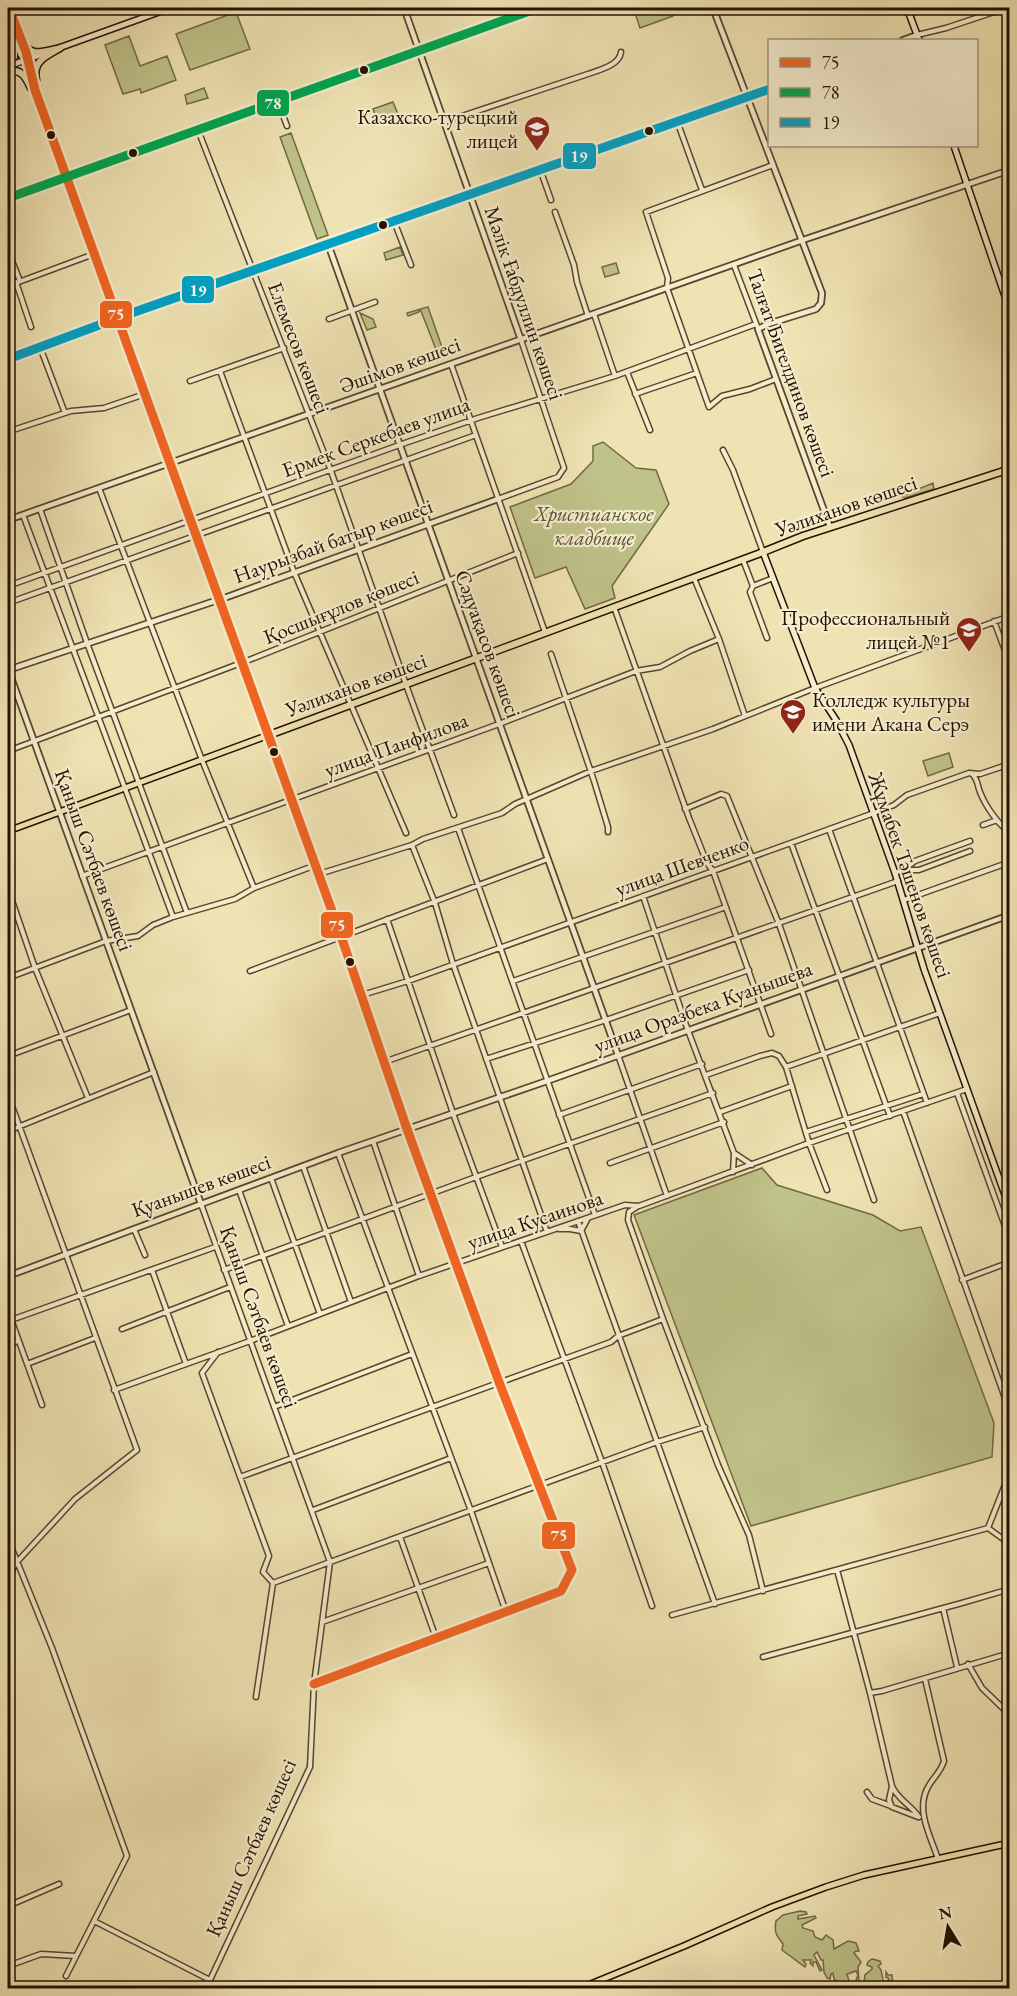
<svg xmlns="http://www.w3.org/2000/svg" width="1017" height="1996" font-family="'EB Garamond',serif">
<style>
.green{fill:#bfc289;stroke:#706a45;stroke-width:1.5}
.lines{fill:none;stroke-linecap:round;stroke-linejoin:round}
.minor-casing{stroke:#56462e;stroke-width:7}
.tertiary-casing{stroke:#56462e;stroke-width:8}
.secondary-casing{stroke:#221201;stroke-width:8}
.primary-casing{stroke:#221201;stroke-width:8}
.trunk-casing{stroke:#221201;stroke-width:9}
.minor{stroke:#f5edce;stroke-width:4}
.tertiary{stroke:#f5edce;stroke-width:4.5}
.secondary{stroke:#f5edce;stroke-width:5}
.primary{stroke:#f0e3b3;stroke-width:5}
.trunk{stroke:#f0e3b3;stroke-width:6}
.bus-1-casing{stroke:#f5edce;stroke-width:14}
.bus-2-casing{stroke:#f5edce;stroke-width:14}
.bus-3-casing{stroke:#f5edce;stroke-width:14}
.bus-1{stroke:#f26522;stroke-width:9}
.bus-2{stroke:#00a651;stroke-width:9}
.bus-3{stroke:#02a1c4;stroke-width:9}
.bus-dot{fill:#221201;stroke:#f5edce;stroke-width:2}
.labels{text-anchor:middle;stroke-width:4.5;stroke-linejoin:round;paint-order:stroke}
.poi-label{font-size:21px;fill:#221201;stroke:#f5edce;text-anchor:end}
.street-label{font-size:21px;fill:#221201;stroke:#f5edce}
.park-label{font-size:21px;font-style:italic;fill:#595031;stroke:#f5edce}
.line-badge{stroke:#f5edce;stroke-width:2}
.badge-label{font-size:16px;text-anchor:middle;font-weight:bold;fill:#fff}
</style>
<rect width="100%" height="100%" fill="#f0e3b3"/>
<filter id="stains"><feTurbulence type="fractalNoise" baseFrequency=".00333" numOctaves="4"/><feColorMatrix values="0 0 0 0 .2 0 0 0 0 .09 0 0 0 0 .02 0 0 0 .5 -.17"/></filter>
<radialGradient id="worn" r=".72"><stop offset=".6" stop-color="#630" stop-opacity="0"/><stop offset="1" stop-color="#630" stop-opacity=".3"/></radialGradient>
<path class="green" d="M649 8H670L673 16 640 28 635 13Z
M236 12 250 49 190 70 176 34Z
M129 36 140 66 167 56 176 80 141 93 140 89 123 94 105 45Z
M204 88 208 98 187 104 185 95Z
M393 102 398 114 378 122 373 109Z
M291 133 328 235 317 239 280 137Z
M400 247 403 255 386 260 384 253Z
M616 263 619 273 605 277 602 267Z
M428 307 443 350 437 352 421 311 419 310V312L408 316 407 313Z
M360 313 373 319 376 327 367 330Z
M603 442 636 468 656 470 669 504 612 586 615 598 585 609 566 567 535 578 510 507 571 484 593 461V446Z
M933 483 934 489 905 498 901 496Z
M949 753 953 767 928 776 923 761Z
M762 1168 777 1185 873 1215 900 1231 921 1227 994 1423 992 1457 751 1526 634 1215Z
M800 1911 806 1912 807 1914 798 1916V1919L815 1916 816 1918 802 1925 803 1928 813 1931 815 1937 822 1940 826 1935 833 1940 834 1949 848 1941 856 1943 859 1951H856L854 1953 861 1962 858 1967 859 1982 857 1983 856 1980 858 1975 856 1971 847 1974 849 1981 854 1988 849 1985 836 1984 837 1981 834 1979 833 1973 831 1974 830 1979 827 1978 824 1972 823 1960H821L817 1952 814 1955 822 1970 820 1971 816 1962H813V1966L810 1963 811 1960H803L806 1964 805 1967 782 1950 783 1944C776 1935 774 1932 776 1921L783 1915Z
M872 1959 880 1961 881 1964 878 1966 881 1970 883 1980 885 1982 889 1980 888 1978 886 1977V1972L888 1975H892L893 1985 897 1988H863L865 1975 872 1969V1967L867 1965 868 1962Z"/>
<g class="lines">
<g class="minor-casing">
<path id="minor" d="M564 8 565 11
M917 35 946 28 1006 8
M278 102 287 126
M677 121 702 190
M444 122 588 74C599 70 620 65 621 52
M198 130 331 471 409 693 454 815
M773 165 646 212 668 278 667 288 709 407 722 396 750 389 776 379
M540 169 551 200
M555 212 574 265 577 282 588 316
M394 221 411 265
M8 251 20 281
M734 265 757 326
M16 282 31 327
M8 286 94 254
M594 314 615 376
M329 319 375 302
M40 347 65 413
M451 364 545 632
M220 371 294 572 406 833
M627 372 650 430
M190 381 284 348
M635 394 697 373
M8 423 10 431 71 411 104 408 145 394
M723 450 733 470 763 552
M99 488 202 760 254 888
M498 499 558 477 564 468 521 340
M40 509 87 643 187 913
M23 515 173 917
M743 560 753 586
M694 578 719 639 745 716
M8 586 405 443 478 418 615 376 756 324
M8 603 476 435
M614 607 689 818 707 863 713 871 771 1034
M994 621 1010 664
M767 638 750 592 753 586 773 578
M551 654 594 781 608 827V832
M8 751 249 660 518 553
M972 774C978 779 977 785 980 792 985 805 998 825 1010 832
M685 809 721 794 727 796 779 924 874 1200
M983 825 997 820
M458 828 595 1215
M829 829 927 1103
M791 843 890 1116
M412 845 435 903 453 964 547 1232
M904 870H919L970 851
M895 873 906 868 915 861 970 841
M319 874 412 845 423 839 502 813 515 804 591 771 713 729 815 688 1010 616
M82 876 499 724 636 671 660 667 690 651 719 639
M8 889 35 968 88 1098
M643 896 686 1025 734 1153 733 1172
M904 900 1010 862
M387 919 455 1119 502 1247
M250 971 548 859
M8 978 106 941 138 936 153 925 173 917 235 899 254 888 316 865
M513 981 726 907
M362 995 408 981 874 813 894 805 907 795 969 773 980 774 1010 764
M618 1055 667 1196
M8 1056 131 1010
M486 1059 606 1020 749 970
M384 1062 898 881
M786 1067 940 1013
M706 1075 760 1056 772 1053 779 1056 786 1067 809 1143 827 1190
M957 1093 1010 1240
M8 1095 137 1450 75 1499 16 1563 8 1578
M903 1111 1010 1412
M720 1112 792 1086
M559 1115 702 1064
M8 1131 154 1072
M806 1132 923 1094
M373 1141 419 1276
M338 1153 471 1511 506 1612
M734 1153 752 1165
M610 1163 724 1122
M303 1166 351 1302
M271 1178 320 1314
M239 1190 288 1326
M638 1206 629 1212 628 1220 663 1319 718 1465 749 1535 763 1591
M578 1221 715 1604
M134 1229 145 1255
M559 1229H570L581 1231 588 1218
M521 1241 602 1462 652 1606
M152 1270 186 1364
M224 1270 476 1177 713 1093
M962 1280 1010 1262
M8 1311 42 1405
M11 1320 215 1247
M122 1329 230 1287
M8 1345 18 1341
M218 1352 202 1373 269 1556 263 1572 273 1583 256 1697
M27 1364 95 1338
M114 1390 250 1341 419 1276 625 1205 639 1206 809 1143 967 1089
M274 1407 412 1354
M240 1477 611 1342 618 1336 663 1319
M313 1510 451 1458
M988 1528 1010 1544
M400 1537 436 1638
M8 1539 52 1648 127 1856 66 1976
M837 1570 870 1693 892 1786C897 1799 911 1805 919 1817
M273 1583 657 1442 705 1427
M943 1608 957 1667
M672 1615 988 1528 1010 1472
M322 1622 489 1563
M763 1657 962 1603 1010 1589
M968 1664 982 1688 1010 1715
M925 1679 944 1761C940 1774 932 1778 927 1789 916 1812 931 1837 938 1859
M314 1684 561 1591 572 1570 499 1382 407 1129
M870 1693 882 1691 1010 1653
M892 1786 889 1800 892 1807 918 1817
M867 1792 872 1799 891 1806
M8 1906 59 1884
M94 1921 210 1980 310 1767 314 1684 330 1562 201 1204
M8 1966 41 1954 76 1956"/>
</g>
<g class="tertiary-casing">
<path id="tertiary" d="M404 8 521 340
M713 8 822 293 821 303 816 309 768 324 758 329 830 527
M903 40 917 35
M8 66 26 60
M8 198 538 8
M328 244 618 1055
M8 359 126 315 770 89
M8 520 803 240 1010 170
M8 669 201 1204
M8 670 227 597 498 499
M269 735 341 936 407 1129
M8 1276 338 1153 547 1081 1010 915"/>
</g>
<g class="secondary-casing">
<path id="secondary" d="M907 8 919 40
M56 49 170 8
M26 60 45 53
M954 146 1010 311
M763 552 815 688 836 720 849 745 895 873 924 969 1010 1209"/>
</g>
<g class="primary-casing">
<path id="primary" d="M8 831 269 735
M581 1988 684 1946 772 1907 826 1887 864 1875 1010 1843"/>
</g>
<g class="trunk-casing">
<path id="trunk" d="M9 8 26 52V60L40 104 269 735 758 554 803 536 1010 469
M14 34 21 54 26 60
M25 45C32 57 45 51 57 49
M8 63 14 57V43
M8 71C22 69 25 76 31 88
M36 80C32 61 46 56 60 48"/>
</g>
<use href="#minor" class="minor"/>
<use href="#tertiary" class="tertiary"/>
<use href="#secondary" class="secondary"/>
<use href="#primary" class="primary"/>
<use href="#trunk" class="trunk"/>
<g class="bus-1-casing">
<path id="bus-1" d="M9 8 26 52 35 90 341 936 407 1129 499 1382 572 1570 561 1591 314 1684"/>
</g>
<g class="bus-2-casing">
<path id="bus-2" d="M8 198 538 8"/>
</g>
<g class="bus-3-casing">
<path id="bus-3" d="M8 359 126 315 770 89"/>
</g>
<use href="#bus-1" class="bus-1"/>
<use href="#bus-2" class="bus-2"/>
<use href="#bus-3" class="bus-3"/>
</g>
<defs>
<g id="university-pin" transform="scale(1.35)"><path d="M0 17L-7.5 6A9.5 9.5 0 1 1 7.5 6Z" fill="#8f2418" stroke="#f5edce"/><path d="M0-5L7-2L0 1L-7-2ZM-4 1L0 2.5L4 1V4Q0 6-4 4Z" fill="#fff"/></g>
</defs>
<g fill-rule="evenodd">
<use href="#university-pin" x="537" y="129"/>
<use href="#university-pin" x="969" y="630"/>
<use href="#university-pin" x="793" y="712"/>
</g>
<g class="bus-dot">
<circle cx="364" cy="70" r="5"/>
<circle cx="649" cy="131" r="5"/>
<circle cx="51" cy="135" r="5"/>
<circle cx="133" cy="153" r="5"/>
<circle cx="383" cy="225" r="5"/>
<circle cx="274" cy="752" r="5"/>
<circle cx="350" cy="962" r="5"/>
</g>
<g class="labels">
<g class="poi-label">
<text x="518" y="124">Казахско-турецкий<tspan x="518" dy="24">лицей</tspan></text>
<text x="950" y="625">Профессиональный<tspan x="950" dy="24">лицей №1</tspan></text>
<text x="812" y="707" text-anchor="start">Колледж культуры<tspan x="812" dy="24">имени Акана Серэ</tspan></text>
</g>
<g class="street-label">
<text transform="translate(524 303) rotate(71)" y="7">Мәлік Ғабдуллин көшесі</text>
<text transform="translate(299 348) rotate(69)" y="7">Елемесов көшесі</text>
<text transform="translate(400 365) rotate(-20)" y="7">Әшімов көшесі</text>
<text transform="translate(791 373) rotate(70)" y="7">Талғат Бигелдинов көшесі</text>
<text transform="translate(376 437) rotate(-20)" y="7">Ермек Серкебаев улица</text>
<text transform="translate(846 506) rotate(-19)" y="7">Уәлиханов көшесі</text>
<text transform="translate(333 541) rotate(-20)" y="7">Наурызбай батыр көшесі</text>
<text transform="translate(341 607) rotate(-22)" y="7">Қосшығұлов көшесі</text>
<text transform="translate(488 644) rotate(70)" y="7">Сәдуақасов көшесі</text>
<text transform="translate(356 685) rotate(-20)" y="7">Уәлиханов көшесі</text>
<text transform="translate(396 745) rotate(-20)" y="7">улица Панфилова</text>
<text transform="translate(94 860) rotate(70)" y="7">Қаныш Сәтбаев көшесі</text>
<text transform="translate(682 866) rotate(-20)" y="7">улица Шевченко</text>
<text transform="translate(910 875) rotate(71)" y="7">Жұмабек Тәшенов көшесі</text>
<text transform="translate(703 1007) rotate(-20)" y="7">улица Оразбека Куанышева</text>
<text transform="translate(201 1186) rotate(-20)" y="7">Қуанышев көшесі</text>
<text transform="translate(535 1220) rotate(-19)" y="7">улица Кусаинова</text>
<text transform="translate(259 1317) rotate(70)" y="7">Қаныш Сәтбаев көшесі</text>
<text transform="translate(251 1848) rotate(-66)" y="7">Қаныш Сәтбаев көшесі</text>
</g>
<g class="park-label">
<text x="594" y="521">Христианское<tspan x="594" dy="24">кладбище</tspan></text>
</g>
</g>
<g class="line-badge">
<rect x="256" y="89" width="34" height="28" rx="6" fill="#00a651"/>
<rect x="562" y="142" width="35" height="28" rx="6" fill="#02a1c4"/>
<rect x="181" y="275" width="34" height="29" rx="6" fill="#02a1c4"/>
<rect x="99" y="300" width="34" height="29" rx="6" fill="#f26522"/>
<rect x="320" y="911" width="34" height="28" rx="6" fill="#f26522"/>
<rect x="541" y="1521" width="35" height="29" rx="6" fill="#f26522"/>
</g>
<g class="badge-label">
<text x="273" y="109">78</text>
<text x="579" y="162">19</text>
<text x="198" y="296">19</text>
<text x="116" y="320">75</text>
<text x="337" y="931">75</text>
<text x="559" y="1541">75</text>
</g>
<rect width="1017" height="1996" fill="none" stroke="#f0e3b3" stroke-width="30"/>
<rect x="9" y="9" width="999" height="1978" fill="none" stroke="#221201" stroke-width="3"/>
<rect x="15" y="15" width="987" height="1966" fill="none" stroke="#221201" stroke-width="1.5"/>
<rect x="768" y="39" width="210" height="108" fill="#f5edce" stroke="#a1957c" stroke-width="1.5"/>
<rect x="780" y="58" width="30" height="9" fill="#f26522" stroke="#a1957c" stroke-width="1.5"/>
<text x="822" y="69" font-size="18" fill="#221201">75</text>
<rect x="780" y="88" width="30" height="9" fill="#00a651" stroke="#a1957c" stroke-width="1.5"/>
<text x="822" y="99" font-size="18" fill="#221201">78</text>
<rect x="780" y="118" width="30" height="9" fill="#02a1c4" stroke="#a1957c" stroke-width="1.5"/>
<text x="822" y="129" font-size="18" fill="#221201">19</text>
<g transform="translate(948 1927) rotate(349)" stroke="#f5edce" stroke-width="4.5" paint-order="stroke">
<path d="M0-4.5L10 22L0 15L-10 22Z" fill="#221201"/>
<text y="-9" font-size="16" font-weight="bold" text-anchor="middle" fill="#221201">N</text>
</g>
<rect width="100%" height="100%" filter="url(#stains)"/>
<rect width="100%" height="100%" fill="url(#worn)"/>
</svg>
